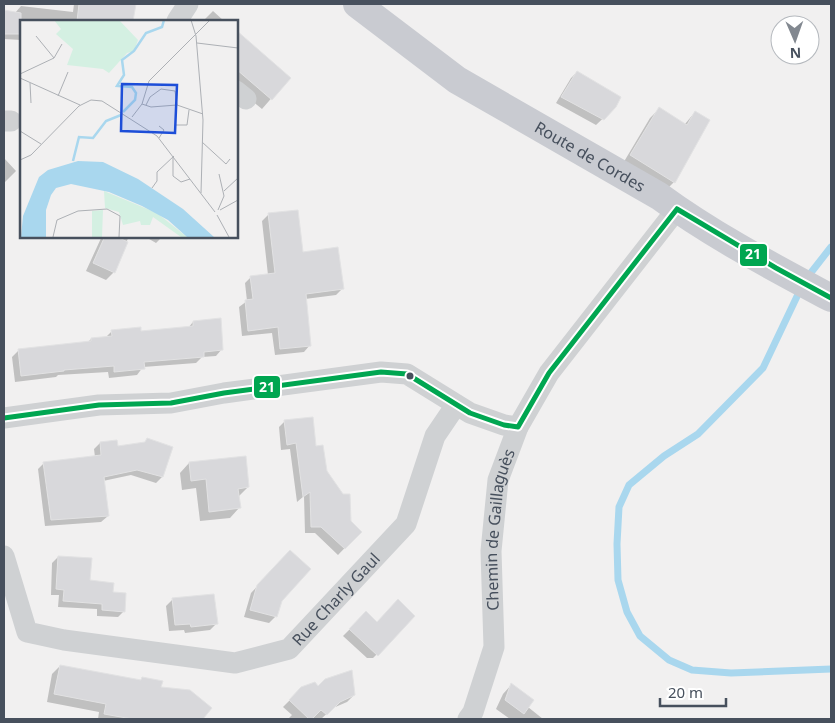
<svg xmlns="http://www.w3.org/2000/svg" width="835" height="723" font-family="'Noto Sans',sans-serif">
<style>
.shadow{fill:#0003}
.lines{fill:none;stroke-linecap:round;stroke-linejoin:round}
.stream{stroke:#a9d7ee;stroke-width:7}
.building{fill:#d8d8db;stroke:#e2e2e3}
.street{stroke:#cfd1d3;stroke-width:21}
.primary{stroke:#c9cbd1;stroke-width:28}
.bus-1-casing{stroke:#fff;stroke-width:9}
.bus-1{stroke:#00a651;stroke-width:5}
.bus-dot{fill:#47505d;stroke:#fff;stroke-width:2}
.labels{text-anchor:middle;stroke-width:4;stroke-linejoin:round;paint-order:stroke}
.street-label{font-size:16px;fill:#47505d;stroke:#fff}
.inset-river{fill:none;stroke:#a9d7ee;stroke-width:2.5}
.inset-road{fill:none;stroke:#adb0b5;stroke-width:1}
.view{fill:#1d4ed8;fill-opacity:0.15;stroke:#1d4ed8;stroke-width:2.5}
.inset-edge{fill:none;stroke:#47505d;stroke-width:2.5}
.line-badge{stroke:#fff;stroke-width:2}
.badge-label{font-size:14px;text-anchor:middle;font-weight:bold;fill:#fff}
</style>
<rect width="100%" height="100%" fill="#f1f0f0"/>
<path class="shadow" d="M74 4H134L132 21H21V40L4 39V12L15 13 21 6 73 12Z
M213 11 224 21H203Z
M236 32 289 78 262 109 236 88Z
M577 72 613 109 596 125 556 103 571 78Z
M659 109 685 124 695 112 674 182 665 191 622 165 650 118Z
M4 158 16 171 4 183Z
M268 215 302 254 342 289 336 295 305 299 310 345 304 352 275 355 272 333 242 336 239 307 247 301 245 283 251 277 268 275 262 221Z
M102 236H129L114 272 106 280 86 271Z
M144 236H163L156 243Z
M193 322 222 349 216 356 202 357 196 363 143 367 137 375 109 378 108 372 58 375 56 377 15 382 12 357 18 351 88 342 91 339 105 338 112 331 140 332 188 328Z
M285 421 315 447 350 522 360 532 338 555 315 533H305L304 496 297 502 290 449 281 450 279 427Z
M147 440 162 477 156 483 131 475 103 481 108 516 101 522 45 526 38 469 44 463 95 457 94 449 100 443 116 447 143 444Z
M189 463 248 487 238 497 239 508 230 518 200 521 196 488 182 490 180 473Z
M58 557 89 581 112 593 124 611 118 617 97 616V609L58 607 59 595H51L52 563Z
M284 558 276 616 269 623 244 617 251 593Z
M172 600 216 624 210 630 185 633 184 630 169 631 166 606Z
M366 613 380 651 373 658H367L343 636Z
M60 666 140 681 142 678 160 688 210 708 201 719H98L99 712 47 702 52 674Z
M511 685 528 707 543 719H510L496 709 503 694Z
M302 688 354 695 347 702 333 708 321 719H288L292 715 283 707Z"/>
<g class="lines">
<path class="stream" d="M806 279 831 247
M801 288 763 368 698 434 664 456 629 485 619 507 617 544 618 580 627 612 640 636 669 660 692 670 731 673 831 669"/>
</g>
<path class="building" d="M79 4H136L133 21H77Z
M4 10 21 13V34H4Z
M236 30 291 78 272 100 236 69Z
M577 71 621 97 616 107 604 120 561 97Z
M659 107 687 125 695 111 710 120 675 183 630 155Z
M298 210 303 252 338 247 344 289 306 294 311 346 280 349 278 327 248 331 245 300 253 299 250 276 275 273 268 213Z
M105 236H115L128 242 115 273 93 263Z
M221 318 223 350 204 352V357L144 362 145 369 114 372V366L64 370V371L21 376 18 349 91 341V338L112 336 111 330 141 327V331L193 326V321Z
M313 417 316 446 323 445 327 471 343 494H350L351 521 362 532 345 549 321 527H311L310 492 303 497 296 443 287 445 284 420Z
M147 438 173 447 163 477 137 470 104 477 109 516 51 520 43 462 101 455 100 442 117 440 118 446 145 442Z
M246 456 249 487 238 489 241 508 209 512 206 479 191 481 189 462Z
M290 550 311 569 282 601 277 617 250 610 257 585Z
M58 556 92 558 90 580 114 583 113 592 126 593 125 612 102 610V604L63 601 64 590 56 589Z
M214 594 218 624 191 627 190 624 175 625 172 598Z
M398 599 415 616 378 656 349 629 366 611 377 622Z
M60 665 141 680 142 677 163 681 161 687 190 690 212 708 203 719H132L104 714 106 704 54 694Z
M352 670 355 695 340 702 327 715 321 710 312 719H309L289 700 301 687 315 682 318 686 325 679Z
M511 683 534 700 524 714 505 700Z"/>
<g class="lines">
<g class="street">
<path d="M177 21 188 4"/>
<path d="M236 91 246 99"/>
<path d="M4 121H11"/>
<path d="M4 418 99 405 171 403 224 393 381 372 407 374 470 413 504 425 518 427"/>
<path id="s1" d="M4 556 27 632 64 640 235 663 289 649 406 524 435 436 456 405"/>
<path id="s2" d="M468 719 473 712 494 647 491 551 498 480 518 427 549 373 677 209"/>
</g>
<path class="primary" id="s3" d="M357 4 457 80 659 196C712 235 773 267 831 298"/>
<g class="bus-1-casing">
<path id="bus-1" d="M677 209 776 268 831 298
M4 418 99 405 171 403 224 393 381 372 407 374 470 413 504 425 518 427
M518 427 549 373 677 209"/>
</g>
<use href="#bus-1" class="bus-1"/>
</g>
<circle class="bus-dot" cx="410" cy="376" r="4.5"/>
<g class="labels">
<g class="street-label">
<text dy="6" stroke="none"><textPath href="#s3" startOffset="279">Route de Cordes</textPath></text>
<text dy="6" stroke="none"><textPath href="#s2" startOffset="195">Chemin de Gaillaguès</textPath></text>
<text dy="6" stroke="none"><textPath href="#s1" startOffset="414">Rue Charly Gaul</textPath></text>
</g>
</g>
<g transform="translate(20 20)">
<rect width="218" height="218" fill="#f1f0f0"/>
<path d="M34 0H99L118 20 114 31 107 33 89 53 83 49 47 45 53 29 36 14 41 9ZM84 171 137 193 167 217H161L133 197 130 205H121L120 201 103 205 99 192 85 188ZM83 190 82 217H72V191Z" fill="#d4f0e2"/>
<path d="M58 141 83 142 118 159 163 189 194 217H167L148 200 122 186 89 172 51 164 36 168 31 175 26 190V217H1L3 196 19 157 28 150Z" fill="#a9d7ee"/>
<path class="inset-river" d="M103 92 115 80 116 73 112 67 97 66 104 55 102 40 114 31 126 13 142 7 144 0M53 141 59 117 73 118 86 101 101 95"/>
<path class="inset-road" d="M171 0 176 16 183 100 181 173M16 16 34 38M177 23 218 28M0 54 34 38 42 24M0 58 60 85M10 63 11 83M38 76 48 52M122 84 131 87 157 85 183 94M126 85 130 77 141 69 155 71 157 85M112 97 122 84 129 61 190 0M155 105H167L169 90M0 111 21 124M139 118 144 110 139 106M182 122 206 144 210 139M153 137V156L161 162 170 159M0 140 11 135 59 86 71 80 82 81 137 116 195 192M132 168 137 161V152L154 136M204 171 218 158M198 190 204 176 199 154M200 190 218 180M197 195 209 217M33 217 37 200 58 191 87 189 100 196 99 217"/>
<path class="view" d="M102 64 157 65 155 113 101 111Z"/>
<rect width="218" height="218" class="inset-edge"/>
</g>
<g class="line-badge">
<rect x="739" y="243" width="29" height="24" rx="5" fill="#00a651"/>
<rect x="253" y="375" width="28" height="24" rx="5" fill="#00a651"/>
</g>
<g class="badge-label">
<text x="753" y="259">21</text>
<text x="267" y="392">21</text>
</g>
<rect width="835" height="723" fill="none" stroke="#47505d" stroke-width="10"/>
<g transform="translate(795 40) rotate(178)"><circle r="24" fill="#ffffff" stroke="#b5b9be"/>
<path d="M0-4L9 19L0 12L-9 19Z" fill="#828890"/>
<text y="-8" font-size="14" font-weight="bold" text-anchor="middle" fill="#47505d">N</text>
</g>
<path d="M660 698v8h66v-8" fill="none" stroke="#47505d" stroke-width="2.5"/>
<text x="668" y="698" font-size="15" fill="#47505d" stroke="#ffffff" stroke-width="4" paint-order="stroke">20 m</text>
</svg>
